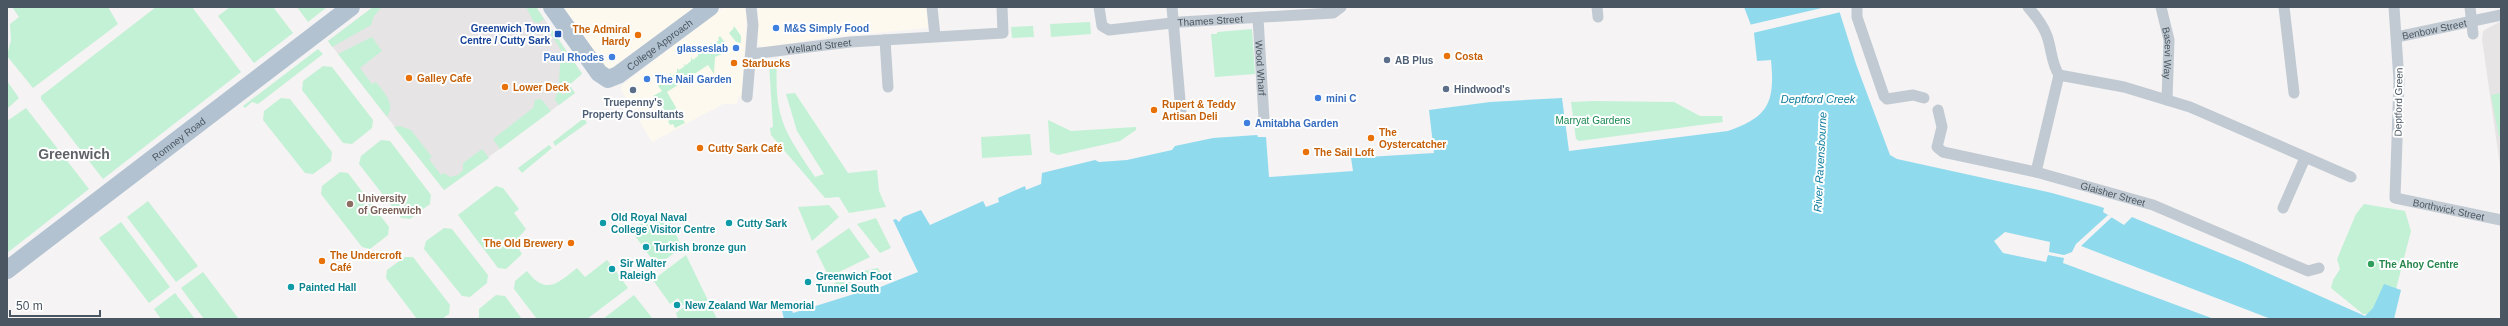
<svg xmlns="http://www.w3.org/2000/svg" width="2508" height="326" font-family="Arial,sans-serif">
<style>
.commercial{fill:#fdf9ef}
.education{fill:#e6e4e5}
.green{fill:#c3f1d5}
.water{fill:#90daee}
.pier{fill:#f5f3f3}
.lines{fill:none;stroke-linecap:round;stroke-linejoin:round}
.street{stroke:#c1cad2;stroke-width:11}
.primary{stroke:#b3c2d1;stroke-width:18}
.shop-dot{fill:#3f7fe0;stroke:#fff;stroke-width:1.5}
.transit-dot{fill:#1a4fb4;stroke:#fff;stroke-width:1.5}
.food-dot{fill:#e8710a;stroke:#fff;stroke-width:1.5}
.service-dot{fill:#5c6f8a;stroke:#fff;stroke-width:1.5}
.education-dot{fill:#8d6e63;stroke:#fff;stroke-width:1.5}
.culture-dot{fill:#0f9aa8;stroke:#fff;stroke-width:1.5}
.leisure-dot{fill:#2e9e5b;stroke:#fff;stroke-width:1.5}
.labels{text-anchor:middle;stroke-width:4;stroke-linejoin:round;paint-order:stroke}
.street-label{font-size:10px;fill:#4a5661;stroke:#fff}
.transit-label{font-size:10px;font-weight:bold;fill:#164399;stroke:#fff;text-anchor:end}
.shop-label{font-size:10px;font-weight:bold;fill:#366cbe;stroke:#fff;text-anchor:start}
.food-label{font-size:10px;font-weight:bold;fill:#c56008;stroke:#fff;text-anchor:start}
.service-label{font-size:10px;font-weight:bold;fill:#4e5e75;stroke:#fff;text-anchor:start}
.park-label{font-size:10px;fill:#17864f;stroke:#fff}
.education-label{font-size:10px;font-weight:bold;fill:#785e54;stroke:#fff;text-anchor:start}
.culture-label{font-size:10px;font-weight:bold;fill:#0d838f;stroke:#fff;text-anchor:start}
.leisure-label{font-size:10px;font-weight:bold;fill:#27864d;stroke:#fff;text-anchor:start}
.water-label{font-size:11px;font-style:italic;fill:#0c7c9b;stroke:#fff}
.district-label{font-size:14px;font-weight:bold;fill:#5f6368;stroke:#fff}
</style>
<rect width="100%" height="100%" fill="#f5f3f3"/>
<path class="commercial" d="M563 7H695L612 69H607Z
M724 7H746L747 15 742 96 738 97 737 104H723L652 142 621 90 622 85Z
M758 7H927L928 28 824 38 762 48 758 44Z"/>
<path class="education" d="M373 7H536L582 73 569 85 575 93 444 190 328 41Z
M2501 21V173L2482 39 2483 31Z"/>
<path class="green" d="M12 7H108L118 24 33 88 7 56 11 40 10 24 19 17Z
M156 7H192L241 72 103 179 41 99V96Z
M230 7H273L293 33 254 63 218 16Z
M297 7H327L308 22Z
M373 7 381 8 374 16 371 25 332 47 328 41Z
M526 7H536L544 19 538 23 534 22Z
M1090 22 1091 34 1051 37 1050 24Z
M734 26 741 36V43L736 42 729 33 733 29Z
M1033 26 1034 37 1012 38 1011 27Z
M550 27 582 74 569 85 575 93 559 105 555 100 558 89 563 95 566 93 559 82 561 50 549 31Z
M1252 29 1255 74 1215 77 1211 34H1217V32Z
M720 36 726 44V49H723L722 54 715 57 714 74 708 65 667 92 685 123 675 128 673 124 670 125 668 121 670 120 663 113 665 111 663 107 660 109 658 105 660 103 653 96 662 91 658 86 663 82 662 80 665 81 670 77V73L672 76 677 72V68L679 70 685 66 683 64 686 65 691 61V57L693 60 698 56V52L700 54 706 50 705 47 707 49 712 45 711 43 714 44 719 40 718 38Z
M372 37 382 51 360 68 372 84 376 82C384 93 396 103 387 117L338 54Z
M318 49 323 54 258 104 252 102 245 108 243 106Z
M777 62C774 119 785 132 815 177L824 174 797 131 786 94 795 93 848 173 877 170 879 191 886 207 849 213 839 197 825 198 771 135 770 128 773 127 769 63Z
M323 66 332 67 373 120 372 128 352 144 343 143 302 90 303 81Z
M7 81 19 98 7 109Z
M2501 93V136L2499 137 2491 95Z
M281 98 290 99 332 152 331 161 313 174 305 173 263 120 264 111Z
M541 99 551 111 500 149 493 139 533 108 535 100Z
M1593 101 1674 102 1700 116H1722L1723 122 1579 141 1576 139 1571 102Z
M26 108 89 189 7 253V121Z
M584 118 587 123 555 146 553 142Z
M1048 120 1071 131 1136 127V130L1120 141 1058 155 1050 152Z
M400 126 411 130 432 157 429 159 441 175 444 173 450 177 458 175 463 170V163L482 149 489 158 444 190 394 127Z
M1030 134 1032 155 982 158 981 137Z
M381 140 390 141 431 195 430 204 410 219 401 218 359 164 361 156Z
M549 145 552 148 522 173 518 168Z
M340 172 348 173 389 227 388 235 370 249 362 247 321 194 322 186Z
M496 186 503 188 519 209 514 213 526 229 517 239V246L522 254 506 269 498 268 458 215Z
M148 201 198 266 176 282 127 217Z
M2364 204 2405 211 2411 231 2395 293 2382 315 2363 314 2331 288 2333 280 2340 269 2337 259 2356 214Z
M829 205 839 217 812 241 798 207Z
M665 212 682 247 657 266 646 251 650 248 645 242 641 244 632 232 650 216 654 221Z
M876 218 891 248 880 253 857 224Z
M121 222 170 287 149 303 99 238Z
M444 228 452 229 488 275 487 283 470 297 462 296 424 249 426 241Z
M849 228 870 257 829 277 816 251Z
M686 255 717 319H678L676 313 684 307 678 298 670 304 653 280Z
M405 257H413L450 305 449 314 442 319H417L386 278 387 270Z
M607 260 612 266 609 269 612 272 615 270 628 288 587 319H537L514 289 515 281 527 271C546 296 558 283 577 268L585 277Z
M878 268 880 272 835 288 833 284 855 273Z
M203 272 238 318 236 319H204L181 288Z
M175 293 195 319H161L154 309Z
M496 295 505 296 522 319H479V309Z
M634 295 653 319H603Z"/>
<path class="water" d="M1744 7H1838L1856 64 1890 155 1897 159 2052 193 2098 206 2104 208 2103 212 2124 225 2132 217 2139 220 2245 263 2365 316 2373 308 2384 284 2401 290 2394 319H784L781 306 789 303 793 313 867 290 868 292 918 272 893 220 896 219 899 222 903 217 921 210 930 225 983 201 986 207 999 202 998 198 1025 186 1026 190 1041 184 1042 173 1095 160 1099 162 1127 160 1172 150 1175 146 1213 138 1257 135 1258 137H1266L1269 177 1353 171 1351 158 1434 153 1429 110 1490 102 1562 98 1569 151 1728 131C1769 117 1775 102 1771 60L1757 61 1754 33Z"/>
<path class="pier" d="M1826 7H1840L1841 12 1753 33 1755 62 1749 25Z
M2108 215 2112 217 2081 246 2271 319H2214L2063 263 2064 258 2048 255 2046 262 2003 253 1994 241 2005 232 2050 242 2049 252 2064 255 2072 252 2076 244Z"/>
<g class="lines">
<g class="street">
<path d="M932 7 935 36"/>
<path id="s1" d="M1099 7 1102 26 1109 30 1181 22 1333 13 1341 7"/>
<path d="M1172 7 1181 112"/>
<path d="M1597 7 1598 17"/>
<path d="M1857 7V17L1884 96 1887 99 1913 95 1924 98"/>
<path d="M2028 7C2036 16 2043 25 2047 36 2052 50 2051 63 2059 75L2124 87 2190 107 2351 177"/>
<path id="s2" d="M2161 7 2169 40 2167 100"/>
<path d="M2284 7 2294 93"/>
<path id="s3" d="M2394 7 2399 81 2395 198 2501 220"/>
<path d="M2470 7 2473 34"/>
<path id="s4" d="M1258 18 1264 119"/>
<path id="s5" d="M2397 37 2501 15"/>
<path d="M885 40 888 87"/>
<path id="s6" d="M751 54 850 42 1003 33 1002 7"/>
<path d="M747 97 753 25 751 7"/>
<path id="s7" d="M1938 110 1942 127 1937 147 1943 152 2036 172 2153 205 2308 271 2319 268"/>
<path d="M2036 172 2059 75"/>
<path d="M2283 208 2305 158"/>
</g>
<g class="primary">
<path id="s8" d="M552 7 599 73 608 79 618 75 710 7"/>
<path id="s9" d="M7 270 351 7"/>
</g>
</g>
<g class="shop-dot">
<circle cx="776" cy="28" r="4"/>
<circle cx="736" cy="48" r="4"/>
<circle cx="612" cy="57" r="4"/>
<circle cx="647" cy="79" r="4"/>
<circle cx="1318" cy="98" r="4"/>
<circle cx="1247" cy="123" r="4"/>
</g>
<rect class="transit-dot" x="554" y="30" width="8" height="8" rx="2"/>
<g class="food-dot">
<circle cx="638" cy="35" r="4"/>
<circle cx="1447" cy="56" r="4"/>
<circle cx="734" cy="63" r="4"/>
<circle cx="409" cy="78" r="4"/>
<circle cx="505" cy="87" r="4"/>
<circle cx="1154" cy="110" r="4"/>
<circle cx="1371" cy="138" r="4"/>
<circle cx="700" cy="148" r="4"/>
<circle cx="1306" cy="152" r="4"/>
<circle cx="571" cy="243" r="4"/>
<circle cx="322" cy="261" r="4"/>
</g>
<g class="service-dot">
<circle cx="1387" cy="60" r="4"/>
<circle cx="1446" cy="89" r="4"/>
<circle cx="633" cy="90" r="4"/>
</g>
<circle class="education-dot" cx="350" cy="204" r="4"/>
<g class="culture-dot">
<circle cx="603" cy="223" r="4"/>
<circle cx="729" cy="223" r="4"/>
<circle cx="646" cy="247" r="4"/>
<circle cx="612" cy="269" r="4"/>
<circle cx="808" cy="282" r="4"/>
<circle cx="291" cy="287" r="4"/>
<circle cx="677" cy="305" r="4"/>
</g>
<circle class="leisure-dot" cx="2371" cy="264" r="4"/>
<g class="labels">
<g class="street-label">
<text dy="4" stroke="none"><textPath href="#s1" startOffset="129">Thames Street</textPath></text>
<text dy="4" stroke="none"><textPath href="#s5" startOffset="38">Benbow Street</textPath></text>
<text dy="4" stroke="none"><textPath href="#s8" startOffset="154">College Approach</textPath></text>
<text dy="4" stroke="none"><textPath href="#s6" startOffset="68">Welland Street</textPath></text>
<text dy="4" stroke="none"><textPath href="#s2" startOffset="47">Basevi Way</textPath></text>
<text dy="4" stroke="none"><textPath href="#s4" startOffset="50">Wood Wharf</textPath></text>
<text transform="translate(2398 102) rotate(-89)" y="4">Deptford Green</text>
<text dy="4" stroke="none"><textPath href="#s9" startOffset="216">Romney Road</textPath></text>
<text dy="4" stroke="none"><textPath href="#s7" startOffset="221">Glaisher Street</textPath></text>
<text dy="4" stroke="none"><textPath href="#s3" startOffset="246">Borthwick Street</textPath></text>
</g>
<g class="transit-label">
<text x="550" y="32">Greenwich Town<tspan x="550" dy="12">Centre / Cutty Sark</tspan></text>
</g>
<g class="shop-label">
<text x="784" y="32">M&amp;S Simply Food</text>
<text x="728" y="52" text-anchor="end">glasseslab</text>
<text x="604" y="61" text-anchor="end">Paul Rhodes</text>
<text x="655" y="83">The Nail Garden</text>
<text x="1326" y="102">mini C</text>
<text x="1255" y="127">Amitabha Garden</text>
</g>
<g class="food-label">
<text x="630" y="33" text-anchor="end">The Admiral<tspan x="630" dy="12">Hardy</tspan></text>
<text x="1455" y="60">Costa</text>
<text x="742" y="67">Starbucks</text>
<text x="417" y="82">Galley Cafe</text>
<text x="513" y="91">Lower Deck</text>
<text x="1162" y="108">Rupert &amp; Teddy<tspan x="1162" dy="12">Artisan Deli</tspan></text>
<text x="1379" y="136">The<tspan x="1379" dy="12">Oystercatcher</tspan></text>
<text x="708" y="152">Cutty Sark Café</text>
<text x="1314" y="156">The Sail Loft</text>
<text x="563" y="247" text-anchor="end">The Old Brewery</text>
<text x="330" y="259">The Undercroft<tspan x="330" dy="12">Café</tspan></text>
</g>
<g class="service-label">
<text x="1395" y="64">AB Plus</text>
<text x="1454" y="93">Hindwood's</text>
<text x="633" y="106" text-anchor="middle">Truepenny's<tspan x="633" dy="12">Property Consultants</tspan></text>
</g>
<g class="park-label">
<text x="1593" y="124">Marryat Gardens</text>
</g>
<g class="education-label">
<text x="358" y="202">University<tspan x="358" dy="12">of Greenwich</tspan></text>
</g>
<g class="culture-label">
<text x="611" y="221">Old Royal Naval<tspan x="611" dy="12">College Visitor Centre</tspan></text>
<text x="737" y="227">Cutty Sark</text>
<text x="654" y="251">Turkish bronze gun</text>
<text x="620" y="267">Sir Walter<tspan x="620" dy="12">Raleigh</tspan></text>
<text x="816" y="280">Greenwich Foot<tspan x="816" dy="12">Tunnel South</tspan></text>
<text x="299" y="291">Painted Hall</text>
<text x="685" y="309">New Zealand War Memorial</text>
</g>
<g class="leisure-label">
<text x="2379" y="268">The Ahoy Centre</text>
</g>
<g class="water-label">
<text x="1818" y="103">Deptford Creek</text>
<text transform="translate(1820 162) rotate(-87)" y="4">River Ravensbourne</text>
</g>
<g class="district-label">
<text x="74" y="159">Greenwich</text>
</g>
</g>
<rect width="2508" height="326" fill="none" stroke="#4a5661" stroke-width="16"/>
<path d="M10 310v6h90v-6" fill="none" stroke="#4a5661" stroke-width="2"/>
<text x="16" y="310" font-size="12" fill="#4a5661" stroke="#ffffff" stroke-width="3" paint-order="stroke">50 m</text>
</svg>
